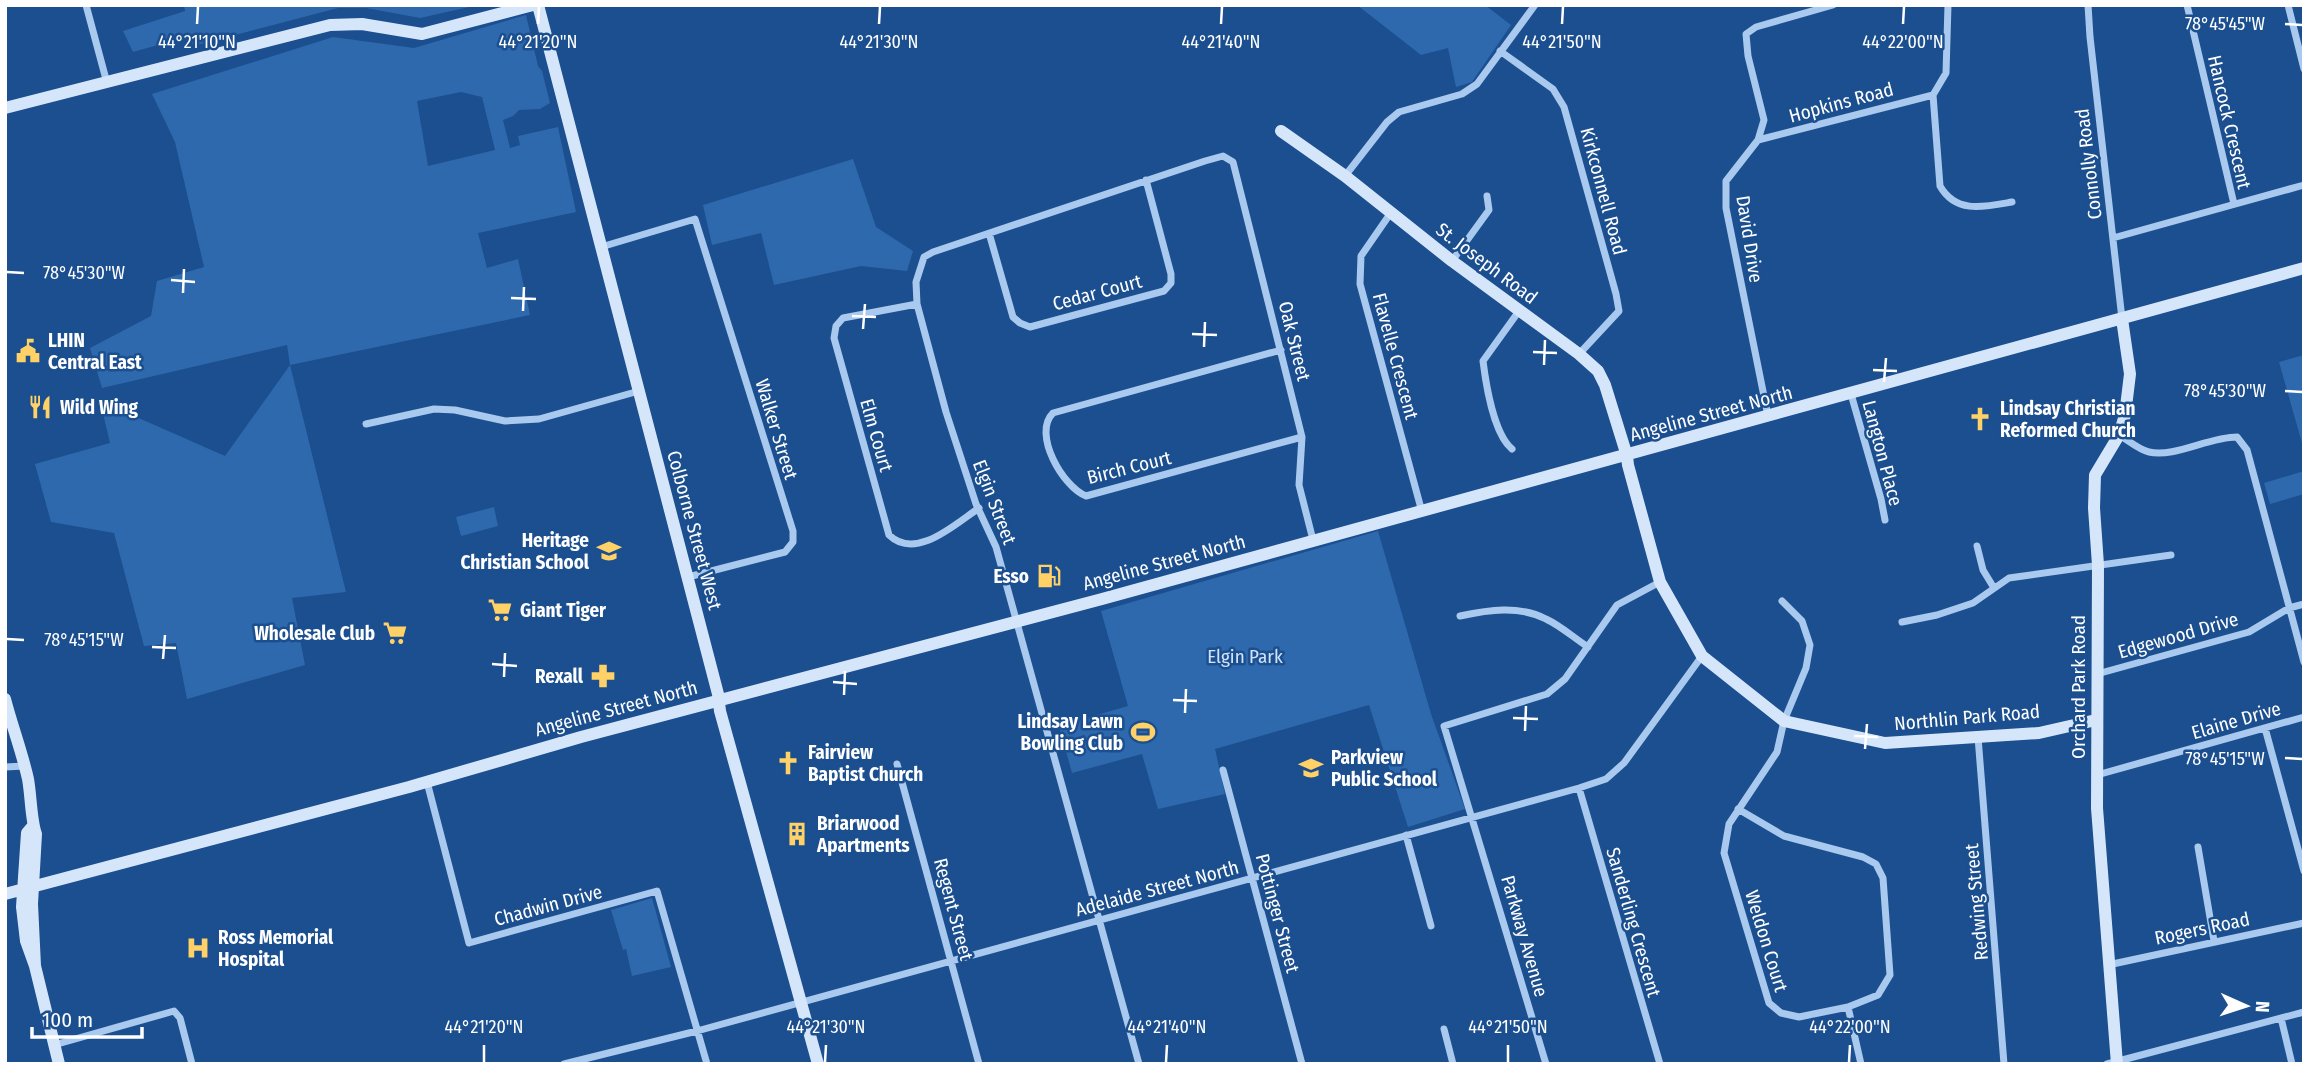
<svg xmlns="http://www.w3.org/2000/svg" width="2309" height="1069" font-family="'Fira Sans Condensed',sans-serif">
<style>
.green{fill:#2e69ad;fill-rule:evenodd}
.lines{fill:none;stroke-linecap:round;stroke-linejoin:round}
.street{stroke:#a9c9ee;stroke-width:7}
.secondary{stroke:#d6e6fa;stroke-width:12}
.ticks{fill:none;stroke:#fff;stroke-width:2.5}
.labels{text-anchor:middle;stroke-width:5;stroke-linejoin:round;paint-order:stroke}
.street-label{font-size:19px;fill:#fff;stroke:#1b4f8f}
.poi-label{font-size:19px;font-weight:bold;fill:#fff;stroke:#1b4f8f;text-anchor:start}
.park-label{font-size:19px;fill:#cfe3fa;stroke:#1b4f8f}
.ticks-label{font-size:18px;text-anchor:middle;fill:#fff;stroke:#1b4f8f;stroke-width:5;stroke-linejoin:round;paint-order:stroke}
</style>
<rect width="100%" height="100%" fill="#1b4f8f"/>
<path class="green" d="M184 5H478L420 18 366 8H338L193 46 190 36 133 52 123 31 185 11Z
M1357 5H1485L1511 25 1472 82 1456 87 1448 48 1421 55Z
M526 15 538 66 542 71 550 103 540 109 519 110 513 116 503 120 510 148 520 145 518 136 558 127 576 212 478 233 487 268 518 259 530 315 290 365 346 592 292 598 305 665 187 699 176 643 144 646 114 533 51 522 35 464 110 443 100 401 225 456 290 365 287 345 102 388 90 348 151 316 157 281 204 267 175 142 152 94 333 37 414 48ZM461 92 482 97 495 150 428 166 417 101Z
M853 159 876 227 913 251 907 271 861 266 774 285 761 233 712 245 703 205Z
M2304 355V450L2279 362Z
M2304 471V494L2270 504 2264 483Z
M494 507 498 526 461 536 456 517Z
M1378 531 1431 714 1465 809 1408 827 1369 705 1215 749 1225 794 1158 809 1142 754 1072 773 1059 726 1128 706 1101 611Z
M652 898 671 967 632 976 626 949 623 950 611 910Z"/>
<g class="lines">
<path class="street" d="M86 5 107 83
M1948 5 1946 73 1933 95 1940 186C1956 214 1984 207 2012 202
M2088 5 2090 37 2122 319
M2187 5 2234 204
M2288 5 2304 69
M1500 51 1553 89 1564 107 1616 294 1619 311 1579 354
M1758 140 1933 95
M1345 176 1387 122 1399 112 1462 94 1477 84 1535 5
M1390 214 1361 256 1360 284 1422 512
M989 233 1013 317 1020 323 1030 327 1164 291 1171 283V274L1146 180
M2113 238 2304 185
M601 247 695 219 793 531V542L785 552 688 577
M1452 261 1489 210 1487 196
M917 304 843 318 836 326 834 338 889 535C916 561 955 524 979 508
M1281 350 1053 413C1032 434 1063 487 1086 496L1302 437
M1851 394 1881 499 1885 520
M1768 416 1726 208V181L1758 140 1764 120 1748 56 1746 34 1756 27 1833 5
M366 424 434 409 455 410 505 421 539 419 639 391
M2119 435C2128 440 2139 450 2149 452 2174 458 2209 437 2237 437L2247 450 2304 662
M1512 449C1494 434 1486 385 1483 361L1519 311
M1977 546 1983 570 1994 588
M1460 616C1488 610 1519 605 1546 619 1561 626 1574 638 1588 647
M1902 622 1937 615 1973 603 2009 578 2171 555
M2097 674 2249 632 2289 608 2304 604
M2265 728 2304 871
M1978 737 2004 1064
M897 764 979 1064
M5 767 25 766
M1223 770 1302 1064
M2097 775 2304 717
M427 782 469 943 657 891 707 1064
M1579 788 1660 1064
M1738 809 1784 836 1863 857 1876 864 1883 878 1890 975 1878 995 1848 1007 1799 1017 1781 1013 1769 1003 1724 853 1729 824 1777 752 1784 721 1806 668 1810 645 1802 621 1782 601
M1406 835 1431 926
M2198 847 2214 941
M2108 965 2304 923
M1848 1007 1861 1064
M2281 1018 2292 1064
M1444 1029 1453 1064
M54 1045 174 1011 180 1018 192 1064
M564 1064 697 1031 1579 788 1606 779 1624 763 1702 656
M1139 1064 996 547 976 504 946 412 917 304 916 282 924 257 933 252 1205 161 1223 156 1233 162 1302 437 1299 485 1313 540
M1546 1064 1444 726 1547 694 1565 679 1617 605 1660 582
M2107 1064 2304 1012"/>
<path class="secondary" d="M538 5 718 694 720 711 818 1064
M5 108 330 25 362 24 422 34 533 5
M1281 131 1345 176 1452 261 1579 354 1598 371 1605 385 1627 456 1628 465 1660 582 1702 656 1784 721 1885 743 2039 733 2096 720
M5 699C12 726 22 752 28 779 31 795 31 821 36 834L32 904 35 966
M33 826 27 833 22 907 26 941 35 966 59 1064
M5 894 409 787 581 737 1102 599 2304 268
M2117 1064 2097 808 2098 565 2094 508 2095 475 2119 435 2125 415 2130 374 2122 319"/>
</g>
<path class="ticks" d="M197 24 198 7M538 24 539 7M879 24 880 7M1221 24 1222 7M1562 24 1563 7M1903 24 1904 7M2285 24 2302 25M7 272 24 273M171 280 195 282M183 293 184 269M511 298 536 299M523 311 524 287M852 316 876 317M863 329 865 304M1192 334 1217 335M1204 347 1205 322M1533 352 1557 353M1544 365 1545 340M1873 370 1897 371M1884 382 1886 358M2285 391 2302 392M7 639 24 640M152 647 176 648M163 659 165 635M492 664 517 666M504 677 505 653M833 682 857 684M844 695 845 671M1173 700 1197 701M1185 713 1186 689M1513 718 1538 719M1525 731 1526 706M1854 736 1878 737M1865 749 1867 724M2285 758 2302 759M484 1062V1045M825 1062 826 1045M1166 1062 1167 1045M1508 1062V1045M1849 1062 1850 1045"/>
<defs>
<g id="civic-bare" transform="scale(1.89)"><path d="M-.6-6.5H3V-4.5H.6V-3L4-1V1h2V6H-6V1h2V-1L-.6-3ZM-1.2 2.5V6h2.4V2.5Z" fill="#ffd166" stroke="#1b4f8f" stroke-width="2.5" paint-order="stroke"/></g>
<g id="restaurant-bare" transform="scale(1.89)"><path d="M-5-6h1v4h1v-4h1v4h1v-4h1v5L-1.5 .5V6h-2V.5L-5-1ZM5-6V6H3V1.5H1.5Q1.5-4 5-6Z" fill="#ffd166" stroke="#1b4f8f" stroke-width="2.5" paint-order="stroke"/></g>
<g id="church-bare" transform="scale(1.89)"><path d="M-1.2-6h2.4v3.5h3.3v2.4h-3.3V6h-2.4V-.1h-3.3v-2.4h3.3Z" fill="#ffd166" stroke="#1b4f8f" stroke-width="2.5" paint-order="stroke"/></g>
<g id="school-bare" transform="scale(1.89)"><path d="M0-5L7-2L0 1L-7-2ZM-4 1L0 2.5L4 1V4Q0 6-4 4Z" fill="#ffd166" stroke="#1b4f8f" stroke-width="2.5" paint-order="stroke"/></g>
<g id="fuel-bare" transform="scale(1.89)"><path d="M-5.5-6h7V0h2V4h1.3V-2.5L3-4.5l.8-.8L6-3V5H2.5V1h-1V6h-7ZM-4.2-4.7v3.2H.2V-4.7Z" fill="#ffd166" stroke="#1b4f8f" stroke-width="2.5" paint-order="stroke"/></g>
<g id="supermarket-bare" transform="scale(1.89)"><path d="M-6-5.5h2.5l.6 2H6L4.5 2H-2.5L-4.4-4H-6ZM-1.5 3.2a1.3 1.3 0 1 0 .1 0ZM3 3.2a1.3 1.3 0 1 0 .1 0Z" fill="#ffd166" stroke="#1b4f8f" stroke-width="2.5" paint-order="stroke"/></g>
<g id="pharmacy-bare" transform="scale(1.89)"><path d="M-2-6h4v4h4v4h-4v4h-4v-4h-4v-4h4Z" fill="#ffd166" stroke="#1b4f8f" stroke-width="2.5" paint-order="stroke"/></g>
<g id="stadium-bare" transform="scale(1.89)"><path d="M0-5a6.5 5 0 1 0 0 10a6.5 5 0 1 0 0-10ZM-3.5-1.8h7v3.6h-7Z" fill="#ffd166" stroke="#1b4f8f" stroke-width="2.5" paint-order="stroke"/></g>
<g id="building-bare" transform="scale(1.89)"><path d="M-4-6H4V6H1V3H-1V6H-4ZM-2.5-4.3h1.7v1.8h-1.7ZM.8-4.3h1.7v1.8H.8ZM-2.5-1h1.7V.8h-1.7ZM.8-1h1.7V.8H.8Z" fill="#ffd166" stroke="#1b4f8f" stroke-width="2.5" paint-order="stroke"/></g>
<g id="hospital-bare" transform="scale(1.89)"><path d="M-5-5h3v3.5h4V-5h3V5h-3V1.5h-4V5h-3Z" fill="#ffd166" stroke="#1b4f8f" stroke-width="2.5" paint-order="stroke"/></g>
</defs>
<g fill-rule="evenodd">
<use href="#civic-bare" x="28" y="351"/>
<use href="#restaurant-bare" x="40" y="407"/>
<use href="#church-bare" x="1980" y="419"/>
<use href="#school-bare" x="609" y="551"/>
<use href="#fuel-bare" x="1049" y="576"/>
<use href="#supermarket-bare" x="500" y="610"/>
<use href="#supermarket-bare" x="395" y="633"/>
<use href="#pharmacy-bare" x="603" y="676"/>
<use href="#stadium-bare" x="1143" y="732"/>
<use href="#church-bare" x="788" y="763"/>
<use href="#school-bare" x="1311" y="768"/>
<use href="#building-bare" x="797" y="834"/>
<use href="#hospital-bare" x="198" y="948"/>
</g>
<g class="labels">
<g class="street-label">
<text transform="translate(1841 102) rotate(-15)" y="7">Hopkins Road</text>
<text transform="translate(2230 122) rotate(77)" y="7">Hancock Crescent</text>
<text transform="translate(2088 164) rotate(-97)" y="7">Connolly Road</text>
<text transform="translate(1604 191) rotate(75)" y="7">Kirkconnell Road</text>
<text transform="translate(1750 239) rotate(81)" y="7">David Drive</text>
<text transform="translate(1487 263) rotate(37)" y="7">St. Joseph Road</text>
<text transform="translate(1097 292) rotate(-15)" y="7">Cedar Court</text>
<text transform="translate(1295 341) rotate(76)" y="7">Oak Street</text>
<text transform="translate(1396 356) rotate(75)" y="7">Flavelle Crescent</text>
<text transform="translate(1711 413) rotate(-15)" y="7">Angeline Street North</text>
<text transform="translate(777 429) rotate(73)" y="7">Walker Street</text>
<text transform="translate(877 435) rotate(74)" y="7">Elm Court</text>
<text transform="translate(1883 453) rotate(75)" y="7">Langton Place</text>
<text transform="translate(1129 467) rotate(-14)" y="7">Birch Court</text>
<text transform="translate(995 502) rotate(69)" y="7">Elgin Street</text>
<text transform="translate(695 530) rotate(75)" y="7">Colborne Street West</text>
<text transform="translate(1164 562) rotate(-15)" y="7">Angeline Street North</text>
<text transform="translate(2178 635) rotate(-16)" y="7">Edgewood Drive</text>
<text transform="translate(2078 687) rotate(-90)" y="7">Orchard Park Road</text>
<text transform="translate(616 708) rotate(-15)" y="7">Angeline Street North</text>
<text transform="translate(1967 717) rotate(-5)" y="7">Northlin Park Road</text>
<text transform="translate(2236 720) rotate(-16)" y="7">Elaine Drive</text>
<text transform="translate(1157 888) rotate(-15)" y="7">Adelaide Street North</text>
<text transform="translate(1976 902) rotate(-95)" y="7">Redwing Street</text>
<text transform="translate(548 905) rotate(-15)" y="7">Chadwin Drive</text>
<text transform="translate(954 909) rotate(75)" y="7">Regent Street</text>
<text transform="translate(1278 913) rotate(75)" y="7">Pottinger Street</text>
<text transform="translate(1634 922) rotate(74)" y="7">Sanderling Crescent</text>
<text transform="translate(2202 928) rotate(-12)" y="7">Rogers Road</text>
<text transform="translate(1525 936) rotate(74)" y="7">Parkway Avenue</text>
<text transform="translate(1767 941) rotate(73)" y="7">Weldon Court</text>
</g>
<g class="poi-label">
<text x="48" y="347">LHIN<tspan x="48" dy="22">Central East</tspan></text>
<text x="60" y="414">Wild Wing</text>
<text x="2000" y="415">Lindsay Christian<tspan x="2000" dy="22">Reformed Church</tspan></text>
<text x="589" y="547" text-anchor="end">Heritage<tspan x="589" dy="22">Christian School</tspan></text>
<text x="1029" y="583" text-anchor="end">Esso</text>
<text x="520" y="617">Giant Tiger</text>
<text x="375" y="640" text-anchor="end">Wholesale Club</text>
<text x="583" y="683" text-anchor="end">Rexall</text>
<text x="1123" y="728" text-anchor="end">Lindsay Lawn<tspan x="1123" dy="22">Bowling Club</tspan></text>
<text x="808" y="759">Fairview<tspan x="808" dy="22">Baptist Church</tspan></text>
<text x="1331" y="764">Parkview<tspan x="1331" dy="22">Public School</tspan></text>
<text x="817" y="830">Briarwood<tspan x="817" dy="22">Apartments</tspan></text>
<text x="218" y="944">Ross Memorial<tspan x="218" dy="22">Hospital</tspan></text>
</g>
<g class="park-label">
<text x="1245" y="663">Elgin Park</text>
</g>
</g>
<g class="ticks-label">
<text x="2225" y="30">78°45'45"W</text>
<text x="197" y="48">44°21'10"N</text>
<text x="538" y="48">44°21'20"N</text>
<text x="879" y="48">44°21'30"N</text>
<text x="1221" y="48">44°21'40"N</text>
<text x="1562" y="48">44°21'50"N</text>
<text x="1903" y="48">44°22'00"N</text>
<text x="84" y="279">78°45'30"W</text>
<text x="2225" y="397">78°45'30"W</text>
<text x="84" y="646">78°45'15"W</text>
<text x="2225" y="765">78°45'15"W</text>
<text x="484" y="1033">44°21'20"N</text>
<text x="826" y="1033">44°21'30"N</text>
<text x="1167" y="1033">44°21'40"N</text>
<text x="1508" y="1033">44°21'50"N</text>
<text x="1850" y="1033">44°22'00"N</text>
</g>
<rect width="2309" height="1069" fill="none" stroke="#ffffff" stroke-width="14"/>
<g transform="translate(2246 1006) rotate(93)" stroke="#1b4f8f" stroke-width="5" paint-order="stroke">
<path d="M0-5L12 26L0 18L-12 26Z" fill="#ffffff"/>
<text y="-10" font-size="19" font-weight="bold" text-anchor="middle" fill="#ffffff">N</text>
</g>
<path d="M32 1027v10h110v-10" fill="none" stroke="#ffffff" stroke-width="3.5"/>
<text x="42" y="1027" font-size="21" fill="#ffffff" stroke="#1b4f8f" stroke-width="5" paint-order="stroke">100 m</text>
</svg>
